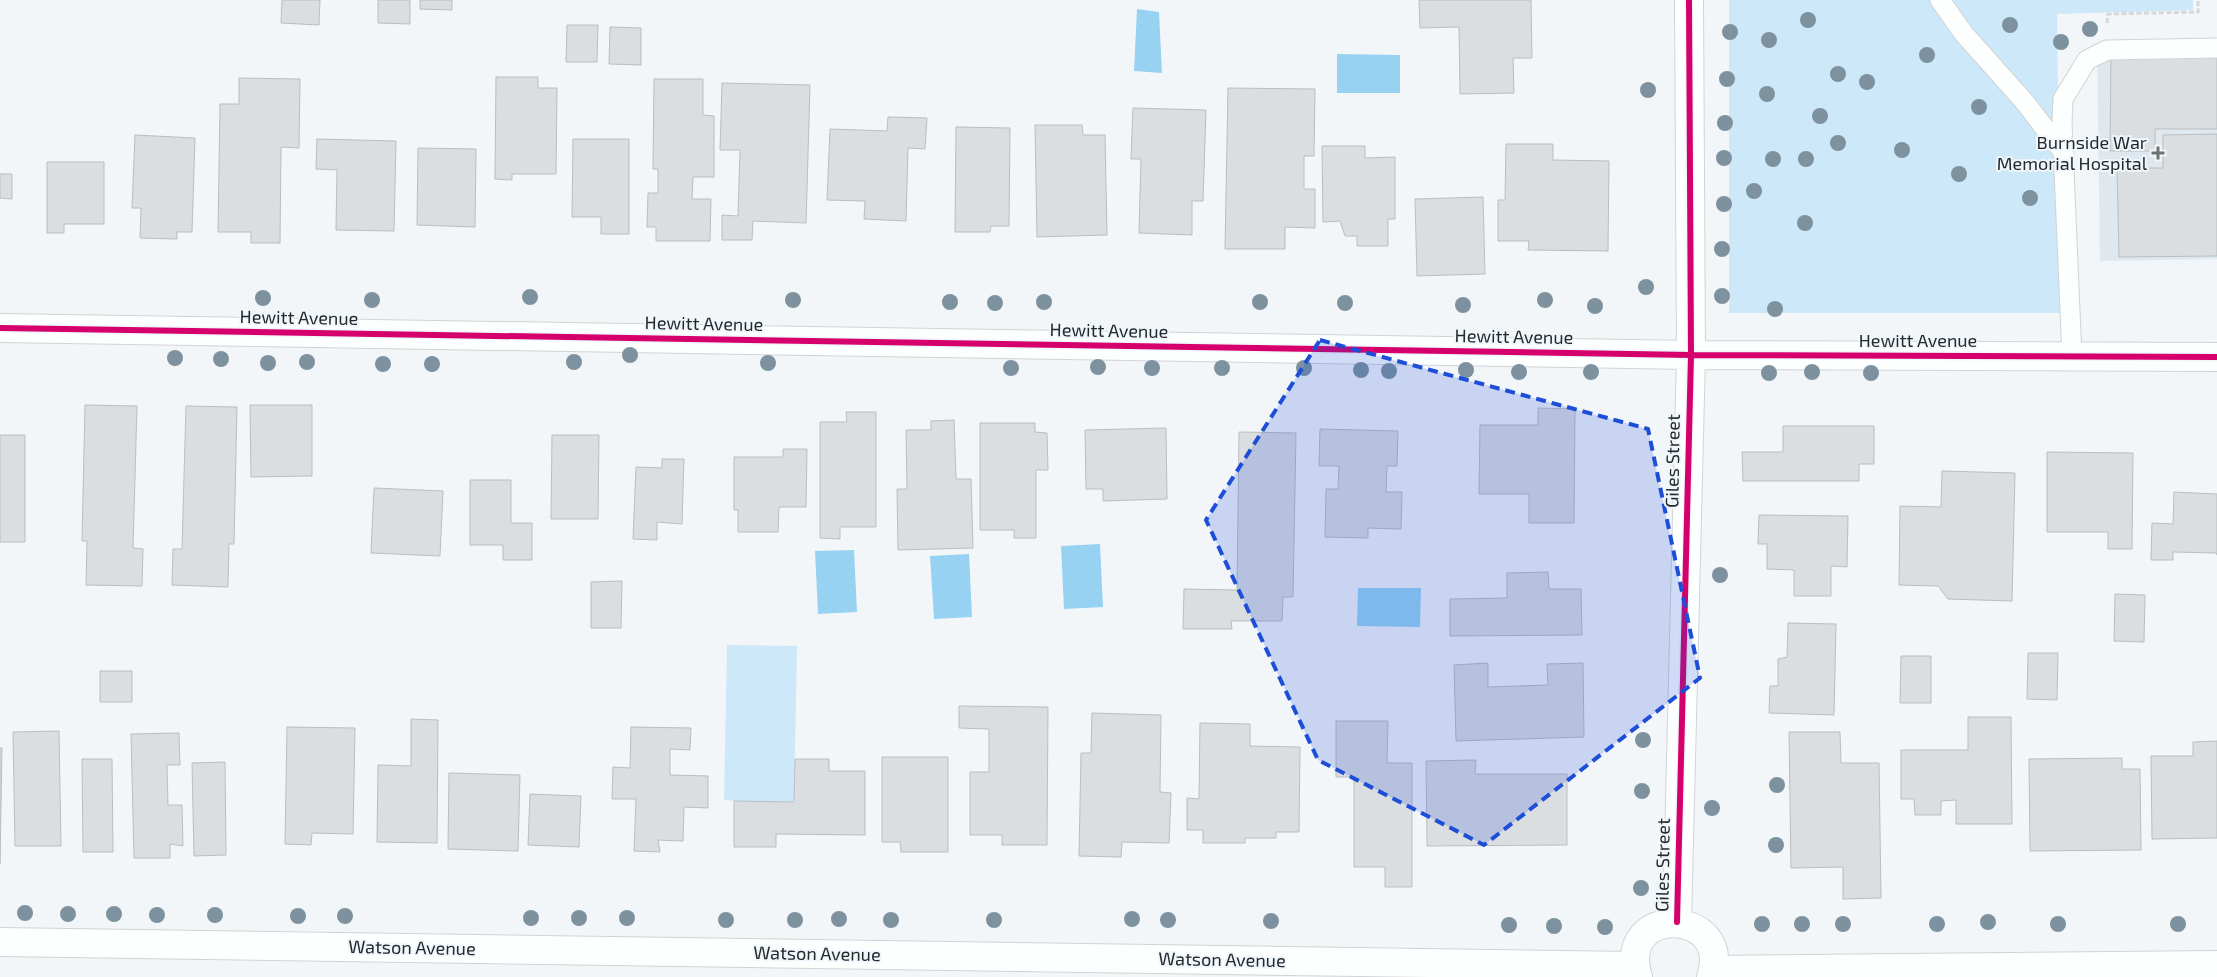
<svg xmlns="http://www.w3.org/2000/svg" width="2217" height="977" font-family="'Exo 2',sans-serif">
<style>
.built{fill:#dfe8ef}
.green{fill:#cce8f9}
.water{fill:#97d2f3}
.building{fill:#dbdee0;stroke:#bbbec0}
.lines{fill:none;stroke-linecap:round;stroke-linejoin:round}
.lane-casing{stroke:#d1d3d6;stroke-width:21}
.street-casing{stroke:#d1d3d6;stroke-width:30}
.path{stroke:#d6d7d8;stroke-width:3;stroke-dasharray:5 2.5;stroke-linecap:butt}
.lane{stroke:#fdfefe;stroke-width:19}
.street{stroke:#fdfefe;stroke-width:28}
.cycleway-casing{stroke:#f0f7fc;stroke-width:9}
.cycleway{stroke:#d6006c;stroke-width:6}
.tree{fill:#7d929e}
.marked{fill:#1d4ed8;fill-opacity:0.2;stroke:#1d4ed8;stroke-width:4;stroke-dasharray:10 6;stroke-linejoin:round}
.poi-dot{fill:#6e7172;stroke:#f0f7fc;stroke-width:2}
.labels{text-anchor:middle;stroke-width:4;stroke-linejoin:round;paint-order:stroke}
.poi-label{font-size:18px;fill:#26292a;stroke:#f0f7fc;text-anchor:end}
.street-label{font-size:18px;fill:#26292a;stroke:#f0f7fc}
</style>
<rect width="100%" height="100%" fill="#f3f6f9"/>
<path class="built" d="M2217 45V259L2100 261 2097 47Z"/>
<path class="green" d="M1729 0H2193V10L2057 14 2061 313H1729Z
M727 645 797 646 794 802 734 801 724 800Z"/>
<path class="water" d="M1137 9 1159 12 1162 73 1134 71Z
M1337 54 1400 55V93H1337Z
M1100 544 1103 607 1064 609 1061 546Z
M854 550 857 612 818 614 815 551Z
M969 554 972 617 934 619 930 556Z
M1358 588H1421L1420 627 1357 626Z"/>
<path class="building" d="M282 0H320L319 25 281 23Z
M378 0H410V24L378 23Z
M420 0H452V10L420 9Z
M1419 0H1531L1532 58H1513L1514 93 1460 94 1459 27 1420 28Z
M567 25H598L597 62H566Z
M610 27 641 28V65L609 64Z
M2111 53H2217V129H2155V151H2110Z
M496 77H538V88H557L556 174H512V180L495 179Z
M239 78 300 79 299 148 281 147 280 243H251V232H218L220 104H239Z
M654 79H703V115L714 116V177H693L692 199H711L710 241H656V227H647L648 193H658V169H653Z
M722 83 810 85 806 223 753 221 752 240H722V215L738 216 740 150H720Z
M1228 88 1315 89 1314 156H1304V189H1315V228L1285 227V249H1225Z
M1133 108 1206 110 1203 201H1192V235L1139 233 1141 159H1131Z
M888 117 927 118 925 149 908 148 906 221 864 219 865 201 827 200 830 129 887 131Z
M1035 125H1082L1083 135H1105L1107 235 1037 237Z
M956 127 1010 128 1009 226H991L990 232H955Z
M2217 134V256L2119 257 2117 168H2163V135Z
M135 135 195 138 192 232H177V239L140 238 141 208H132Z
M317 139 396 141 394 231 336 230 337 170 316 169Z
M573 139H629V234H601V217H572Z
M1506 144H1553V160L1609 161 1608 251 1528 250 1529 241H1498V200H1505Z
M1322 146H1365V158L1395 157V219H1388V246H1357V236H1345L1340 221 1323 222Z
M418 148 476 149 475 227 417 225Z
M47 162H104V224H64V233H47Z
M0 174H12V199L0 198Z
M1483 197 1485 274 1417 276 1415 199Z
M85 405 137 406 133 548 143 549 142 586 86 585 87 541H82Z
M250 405H312V476L251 477Z
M186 406 237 407 234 544H229L228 587 172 585 173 549H182Z
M1538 408 1575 409 1574 523H1529V494H1479L1480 425H1538Z
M846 412H876V527H840V539L820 538V422H847Z
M954 420 956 479H971L973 548 898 550 897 489H907L906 430H931V421Z
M980 423H1035V432L1047 433 1048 470H1036V538H1014V530H980Z
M1783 426H1874V464H1859V481H1743L1742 452H1783Z
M1166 428 1167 499 1103 501V489H1086L1085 430Z
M1320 429 1398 431 1397 466H1387L1386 492H1402L1401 529 1368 528V538L1325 537 1326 489H1338L1339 466H1319Z
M1239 432 1296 433 1293 597H1283L1282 621H1231L1232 629H1183L1184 589 1237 590Z
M0 435H25V542H0Z
M552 435H599L598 519H551Z
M783 449H807L806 507H779L778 532H738V510H734V457H783Z
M2047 452 2133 453 2132 549H2108V532H2047Z
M662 459H684L682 524 657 522V540L633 539 636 467 662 468Z
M1942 471 2015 473 2012 601 1948 599 1938 586 1899 585 1900 506 1941 507Z
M470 480H511V523H532V560H503V545H470Z
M374 488 443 491 440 556 371 553Z
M2174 492 2217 494V555L2216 553 2173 552V560H2151L2152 523 2173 524Z
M1759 515 1848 516 1847 567 1831 566V596H1794V570L1767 569V544H1758Z
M1548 572 1549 589H1581L1582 635 1450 636V599L1507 598V573Z
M622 581 621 628H591V582Z
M2115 594 2145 595 2144 642 2114 641Z
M1788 623 1836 624 1834 715 1769 713 1770 686H1778V659L1787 657Z
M2028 653H2058L2057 700 2027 699Z
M1901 656H1931V703H1900Z
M1488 663V687L1548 685 1547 664 1583 663 1584 737 1456 741 1454 665Z
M100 671H132V702H100Z
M959 706 1048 707 1047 845H1002V835H970V772H989V729L959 728Z
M1092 713 1161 715 1160 792 1171 793 1169 843 1122 842 1121 857 1079 856 1081 753H1091Z
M1968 717H2011L2012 824H1956V800L1941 801V815H1915L1914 799H1901V750H1968Z
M411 719 438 720 437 843 377 842 378 765 411 766Z
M1336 721H1388L1387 763H1412V887H1385V867H1354V777H1336Z
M1200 723 1250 724V746L1300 747 1299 832H1276V838H1245V843H1203V830H1187V798L1199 799Z
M287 727 355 728 353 834 312 833 311 845 285 844Z
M631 727 691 728 690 750 670 749V775L708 776V808L684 807 683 841 658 840 660 852 634 851 636 799H612L613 767 630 768Z
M59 731 61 846H15L13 732Z
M1789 732H1840L1841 763H1879L1881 898 1843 899V867L1791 868Z
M179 733 180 765H167L168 805H182L183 846 170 844V858H134L131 734Z
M2217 741V838L2152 839 2151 756H2193V742Z
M0 748H2L0 864Z
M882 757H948V852H901L900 842H882Z
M2122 758V769H2140L2141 850 2030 851 2029 759Z
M82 759H112L113 852H83Z
M795 759H829V771H865V835L776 834V847H734V801L794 802Z
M1476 760 1475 774H1567V845L1427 846 1426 761Z
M225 762 226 855 194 856 192 763Z
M449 773 520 775 518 851 448 849Z
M530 794 581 796 579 847 528 845Z"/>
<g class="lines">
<g class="lane-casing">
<path id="lane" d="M1940 0 1964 34 2023 100 2064 153
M2072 357 2062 123 2063 99 2087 60 2107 50 2217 48"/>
</g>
<g class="street-casing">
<path id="street" d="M0 328 1691 355 2217 357
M1677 922 1691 355 1689 0
M0 942 1634 966
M1713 970 2217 965
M1638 977C1615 903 1734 908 1711 977"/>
</g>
<path class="path" d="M2107 23 2108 14 2198 12V0"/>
<use href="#lane" class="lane"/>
<use href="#street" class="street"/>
<g class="cycleway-casing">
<path id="cycleway" d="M0 328 1691 355 2217 357
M1677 922 1691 355 1689 0"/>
</g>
<use href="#cycleway" class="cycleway"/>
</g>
<g class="tree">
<circle cx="1808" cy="20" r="8"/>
<circle cx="2010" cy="25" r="8"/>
<circle cx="2090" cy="29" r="8"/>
<circle cx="1730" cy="32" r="8"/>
<circle cx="1769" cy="40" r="8"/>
<circle cx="2061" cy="42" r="8"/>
<circle cx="1927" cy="55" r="8"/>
<circle cx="1838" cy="74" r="8"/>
<circle cx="1727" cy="79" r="8"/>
<circle cx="1867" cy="82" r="8"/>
<circle cx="1648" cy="90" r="8"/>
<circle cx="1767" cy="94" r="8"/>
<circle cx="1979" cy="107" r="8"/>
<circle cx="1820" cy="116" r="8"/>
<circle cx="1725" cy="123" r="8"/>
<circle cx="1838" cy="143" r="8"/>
<circle cx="1902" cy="150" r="8"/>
<circle cx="1724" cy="158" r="8"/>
<circle cx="1773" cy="159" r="8"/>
<circle cx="1806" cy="159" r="8"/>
<circle cx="1959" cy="174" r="8"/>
<circle cx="1754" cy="191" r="8"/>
<circle cx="2030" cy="198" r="8"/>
<circle cx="1724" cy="204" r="8"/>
<circle cx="1805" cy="223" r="8"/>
<circle cx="1722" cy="249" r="8"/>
<circle cx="1646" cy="287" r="8"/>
<circle cx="1722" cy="296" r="8"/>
<circle cx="530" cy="297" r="8"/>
<circle cx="263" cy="298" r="8"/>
<circle cx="372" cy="300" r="8"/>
<circle cx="793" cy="300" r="8"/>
<circle cx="1545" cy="300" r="8"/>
<circle cx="950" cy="302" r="8"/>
<circle cx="1044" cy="302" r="8"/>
<circle cx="1260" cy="302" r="8"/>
<circle cx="995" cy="303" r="8"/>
<circle cx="1345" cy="303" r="8"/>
<circle cx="1463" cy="305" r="8"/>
<circle cx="1595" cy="306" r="8"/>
<circle cx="1775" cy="309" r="8"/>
<circle cx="630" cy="355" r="8"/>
<circle cx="175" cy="358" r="8"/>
<circle cx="221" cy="359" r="8"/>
<circle cx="307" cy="362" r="8"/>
<circle cx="574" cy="362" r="8"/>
<circle cx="268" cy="363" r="8"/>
<circle cx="768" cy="363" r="8"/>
<circle cx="383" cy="364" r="8"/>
<circle cx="432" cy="364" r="8"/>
<circle cx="1098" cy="367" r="8"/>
<circle cx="1011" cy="368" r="8"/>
<circle cx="1152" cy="368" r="8"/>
<circle cx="1222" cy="368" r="8"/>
<circle cx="1304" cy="368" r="8"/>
<circle cx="1361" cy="370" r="8"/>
<circle cx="1466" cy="370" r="8"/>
<circle cx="1389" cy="371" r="8"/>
<circle cx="1519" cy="372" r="8"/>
<circle cx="1591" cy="372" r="8"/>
<circle cx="1812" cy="372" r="8"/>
<circle cx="1769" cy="373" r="8"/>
<circle cx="1871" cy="373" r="8"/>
<circle cx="1720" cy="575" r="8"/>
<circle cx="1643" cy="740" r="8"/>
<circle cx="1777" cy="785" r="8"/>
<circle cx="1642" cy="791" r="8"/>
<circle cx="1712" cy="808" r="8"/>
<circle cx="1776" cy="845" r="8"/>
<circle cx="1641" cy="888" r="8"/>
<circle cx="25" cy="913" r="8"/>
<circle cx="68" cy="914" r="8"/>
<circle cx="114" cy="914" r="8"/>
<circle cx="157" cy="915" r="8"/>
<circle cx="215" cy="915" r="8"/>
<circle cx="298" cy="916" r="8"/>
<circle cx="345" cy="916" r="8"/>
<circle cx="531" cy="918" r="8"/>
<circle cx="579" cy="918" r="8"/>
<circle cx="627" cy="918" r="8"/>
<circle cx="839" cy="919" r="8"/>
<circle cx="1132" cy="919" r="8"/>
<circle cx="726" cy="920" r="8"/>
<circle cx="795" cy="920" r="8"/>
<circle cx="891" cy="920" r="8"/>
<circle cx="994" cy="920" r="8"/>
<circle cx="1168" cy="920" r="8"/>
<circle cx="1271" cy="921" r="8"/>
<circle cx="1988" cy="922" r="8"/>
<circle cx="1762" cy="924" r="8"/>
<circle cx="1802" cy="924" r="8"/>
<circle cx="1843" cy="924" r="8"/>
<circle cx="1937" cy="924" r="8"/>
<circle cx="2058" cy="924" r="8"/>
<circle cx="2178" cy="924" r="8"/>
<circle cx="1509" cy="925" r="8"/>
<circle cx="1554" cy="926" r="8"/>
<circle cx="1605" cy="927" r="8"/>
</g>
<path class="marked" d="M1320 340 1648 429 1700 678 1484 845 1318 760 1206 520Z"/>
<path class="poi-dot" d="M2155.5 145.5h5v5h5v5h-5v5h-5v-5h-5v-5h5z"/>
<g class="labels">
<g class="poi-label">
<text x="2147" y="149">Burnside War<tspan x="2147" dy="21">Memorial Hospital</tspan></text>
</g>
<g class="street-label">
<text transform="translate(299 318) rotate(1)" y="6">Hewitt Avenue</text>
<text transform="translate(704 324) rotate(1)" y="6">Hewitt Avenue</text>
<text transform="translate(1109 331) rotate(1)" y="6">Hewitt Avenue</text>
<text transform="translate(1514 337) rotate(1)" y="6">Hewitt Avenue</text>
<text x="1918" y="347">Hewitt Avenue</text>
<text transform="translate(1673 461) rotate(-89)" y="6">Giles Street</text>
<text transform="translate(1663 865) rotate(-89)" y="6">Giles Street</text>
<text transform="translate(412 948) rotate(1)" y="6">Watson Avenue</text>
<text transform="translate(817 954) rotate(1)" y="6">Watson Avenue</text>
<text transform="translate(1222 960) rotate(1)" y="6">Watson Avenue</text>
</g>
</g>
</svg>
